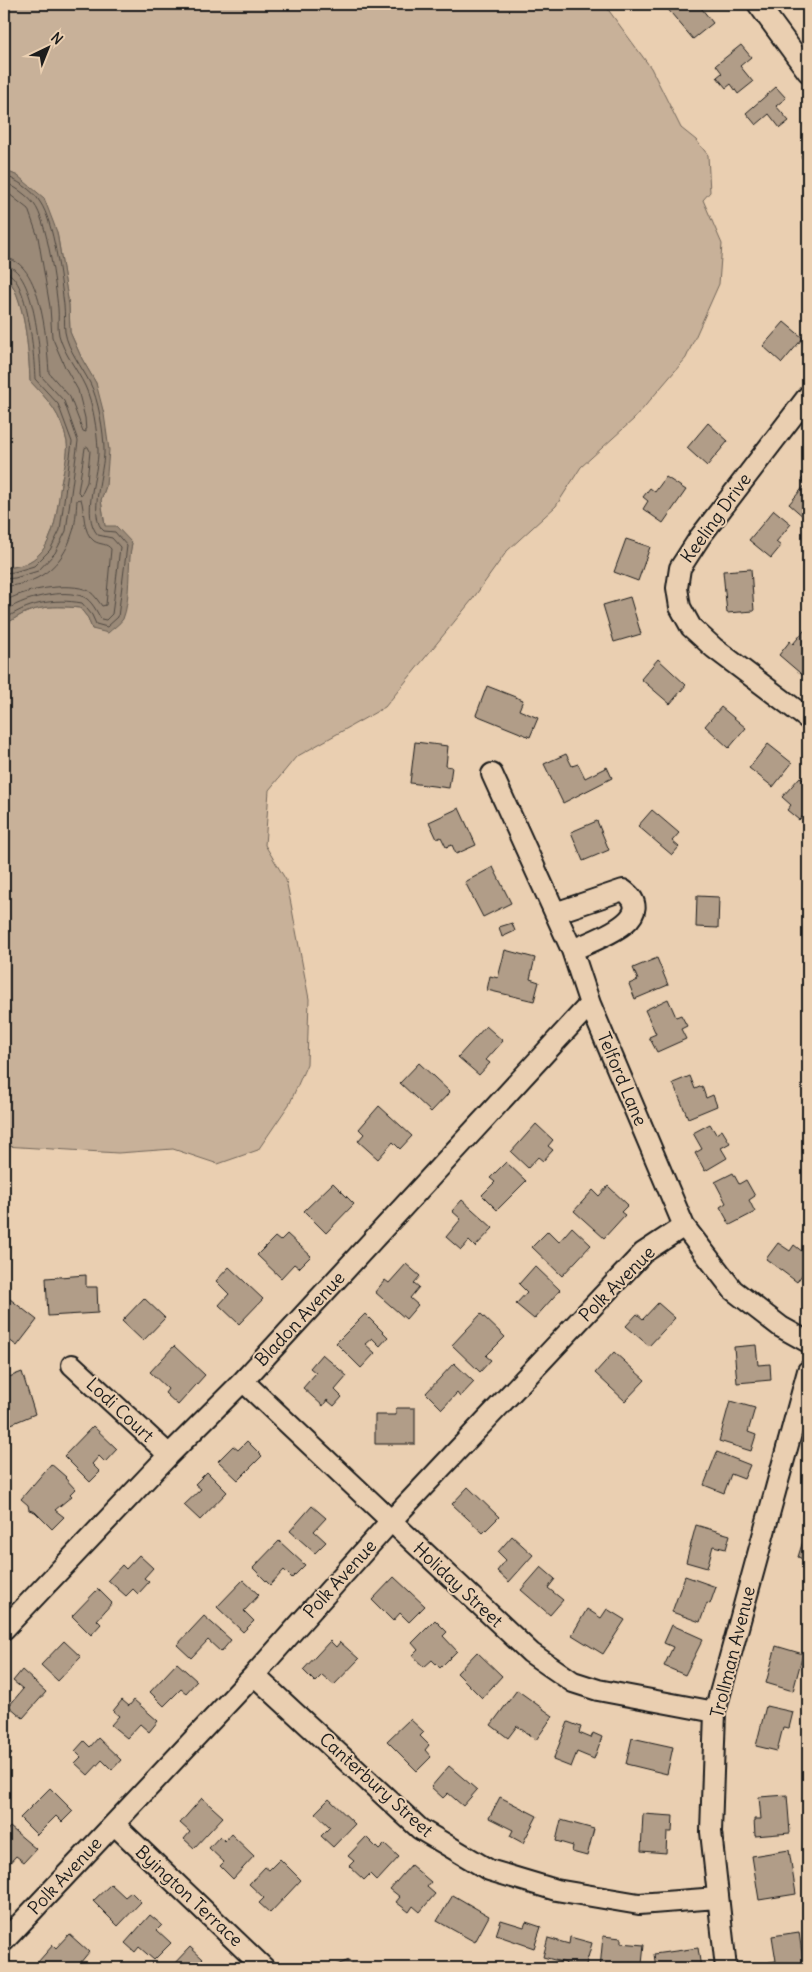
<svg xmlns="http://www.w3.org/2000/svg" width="812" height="1972" font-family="Delius,sans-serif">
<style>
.green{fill:#c8b199;stroke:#72665a}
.water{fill:#9b8a78;stroke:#685e53}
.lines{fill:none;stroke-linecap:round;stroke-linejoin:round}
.shore{stroke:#4f4841;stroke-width:1}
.building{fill:#b19d88;stroke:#1c1c1c}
.minor-casing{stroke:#1c1c1c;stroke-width:24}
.minor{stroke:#eacfb1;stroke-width:20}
.labels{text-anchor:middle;stroke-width:4;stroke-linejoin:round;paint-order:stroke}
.street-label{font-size:18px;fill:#1c1c1c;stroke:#eacfb1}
</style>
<rect width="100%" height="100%" fill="#eacfb1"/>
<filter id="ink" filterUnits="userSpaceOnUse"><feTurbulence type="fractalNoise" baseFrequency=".02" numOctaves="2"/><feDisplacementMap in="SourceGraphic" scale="10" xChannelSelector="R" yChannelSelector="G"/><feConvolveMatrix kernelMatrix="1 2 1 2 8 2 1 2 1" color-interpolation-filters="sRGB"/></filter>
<g filter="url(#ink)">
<path class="green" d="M4 4H604L651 68 681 128 696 140 708 155 710 192 703 200 722 244 719 284 686 358 634 419 581 467 556 506 507 551 472 600 385 707 296 757 269 790 265 845 286 880 291 904 309 999 307 1064 290 1103 258 1150 218 1164 173 1149 118 1153 4 1146V626C29 606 48 605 80 608L88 618 92 629 122 620C127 595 126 569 132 543L105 526 101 500 106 486 96 383 82 359 70 332 69 305 57 232 18 176 4 170Z
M4 275C25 291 29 355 30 381 49 401 61 414 67 442 69 454 63 472 61 484 55 522 54 566 4 568Z"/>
<path class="water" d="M4 170 18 176 44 198 57 232 69 305 70 332 82 359 96 383 104 414 109 450 106 486 101 500 105 526H116L132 543C127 566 131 600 123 619 120 624 112 629 108 633L92 629 88 618 80 608C49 605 29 606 4 626V568C54 566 55 522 61 484 63 472 69 454 67 442 61 414 49 401 30 381 29 355 25 291 4 275Z"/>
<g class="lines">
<path class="shore" d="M4 175C16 180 33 190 40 202 54 222 61 280 64 305 65 314 64 323 65 332 68 350 82 367 90 383 98 398 104 432 104 450 105 469 87 518 104 531L115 532 127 546 118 617 107 627 96 624 92 615 82 603C54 598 26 603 4 620
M4 182C14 186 27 195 34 204 47 220 56 287 58 308 59 317 57 326 59 335 64 354 77 369 85 386 93 403 97 430 98 450 99 474 80 515 98 535L112 538 120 547 113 607 112 614 106 620 101 619C97 612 92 601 84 597 63 588 21 598 4 612
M4 190 28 209 38 237 50 307 52 337 65 367 78 390 85 418 86 432 83 431 70 397 49 373C47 345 42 259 4 258
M4 265C35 267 40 352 41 376L64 401 78 441 66 531 55 553 38 571 15 578 4 579
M4 272C29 274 34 358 35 379L58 404 72 442 60 530 50 550 34 566 14 572 4 573
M88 447 90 451 87 482 81 495 78 492 85 448Z
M4 586C36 586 63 566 72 534 76 524 76 511 77 500L81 499C85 511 82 532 94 541 100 545 107 543 111 549L106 605 102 606C98 601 95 595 89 591 70 581 20 590 4 602"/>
</g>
<path class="building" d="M670 4H698L713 23 693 39 666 7Z
M741 45 751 57 740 66 753 82 738 94 731 84 726 88 717 77 722 73 716 65Z
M776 87 786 98 776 106 789 121 780 128 769 114 756 125 746 113Z
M808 145V162L801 157Z
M784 322 803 338 782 363 763 346Z
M708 423 728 441 707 466 687 448Z
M808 472V515L805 518 789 504 806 484 801 480Z
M666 477 686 490 663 523 643 509 648 501 643 497 650 488 655 492Z
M774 510 791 524 776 542 781 546 771 558 749 540Z
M626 539 650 547 638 581 614 572Z
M751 569 754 611 727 613 723 571Z
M630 597 641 634 614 642 603 605Z
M808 626V677L807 679 779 655 790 641 793 644Z
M658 659 686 685 670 704 641 679Z
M487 686 523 700 519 710 538 718 530 737 476 715Z
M721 707 746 728 729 748 705 726Z
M415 742 448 746 446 766 452 767 449 788 410 783Z
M768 744 792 763 773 787 749 768Z
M566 754 572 766 578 764 585 778 607 767 612 778 563 803 544 764Z
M800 777 808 785V821L803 816 799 820 787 810 791 805 782 797Z
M459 808 476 845 456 854 452 845 446 847 441 837 437 839 429 822Z
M652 810 679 833 672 841 679 847 672 855 638 826Z
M597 821 609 850 583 861 571 832Z
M493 867 511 903 483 917 465 882Z
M697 896 719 897 718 928 696 927Z
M512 923 515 931 502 937 499 927Z
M505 950 535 958 530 979 539 982 534 1001 487 990 490 976 498 978Z
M657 958 668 985 635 999 629 984 638 980 633 968Z
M668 999 676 1017 681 1015 687 1026 681 1029 686 1039 657 1052 649 1037 656 1034 645 1010Z
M486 1026 503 1041 486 1060 490 1063 479 1075 458 1057Z
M419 1063 450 1092 431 1112 400 1083Z
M690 1076 695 1089 702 1086 706 1098 713 1095 717 1106 688 1118 673 1083Z
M379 1106 412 1136 400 1149 393 1142 378 1159 358 1141 364 1134 359 1129Z
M536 1124 553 1140 548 1146 553 1150 543 1161 538 1157 528 1168 511 1152Z
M710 1124 716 1134 722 1130 730 1143 721 1148 727 1158 705 1171 695 1153 702 1149 693 1133Z
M506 1162 526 1181 497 1210 482 1195 495 1182 490 1178Z
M733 1173 739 1184 746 1180 755 1196 749 1200 755 1212 730 1225 720 1207 726 1203 715 1182Z
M333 1183 354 1204 326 1233 304 1211Z
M608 1186 628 1205 621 1212 625 1215 604 1238 574 1211 593 1190 599 1196Z
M462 1200 493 1228 475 1247 469 1241 461 1250 446 1237 461 1219 452 1211Z
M572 1227 591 1245 562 1276 532 1247 548 1231 559 1242Z
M287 1234 311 1256 299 1268 294 1264 281 1278 257 1255 275 1237 280 1241Z
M778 1243 790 1251 794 1245 808 1256V1266L797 1282 766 1259Z
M406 1264 420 1276 414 1283 419 1287 410 1298 418 1305 406 1319 375 1292 385 1280 389 1283Z
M535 1266 560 1290 534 1319 516 1304 527 1292 519 1284Z
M229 1267 263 1299 239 1324 219 1305 229 1294 216 1281Z
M86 1275V1287H97L98 1313 48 1316 46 1278Z
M144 1298 165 1318 143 1341 122 1321Z
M10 1299 37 1320 17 1346 4 1336V1307Z
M658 1303 675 1318 649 1346 626 1326 637 1314 643 1319Z
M365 1314 388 1337 380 1346 372 1338 365 1344 375 1353 361 1368 336 1343Z
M481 1314 505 1337 486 1356 491 1360 480 1372 452 1345Z
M756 1345 758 1365 770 1364 771 1380 737 1383 734 1347Z
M174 1346 205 1375 178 1405 165 1393 168 1389 150 1372Z
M614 1352 645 1380 625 1401 595 1373Z
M322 1354 347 1376 335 1390 342 1397 334 1406 327 1400 323 1406 303 1388 316 1373 310 1368Z
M454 1363 474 1382 460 1397 457 1393 442 1409 426 1393Z
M22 1372 35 1414 9 1425 4 1413V1379Z
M730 1401 755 1408 748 1432 756 1435 751 1451 719 1441Z
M396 1408H415V1444H375V1415H396Z
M93 1426 117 1449 105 1462 99 1456 92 1464 100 1472 90 1482 64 1456Z
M247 1441 262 1456 238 1480 218 1461 233 1446 238 1450Z
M717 1452 750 1465 744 1479 731 1474 724 1493 704 1485Z
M51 1464 66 1477 65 1478 75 1489 70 1494 72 1496 55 1510 64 1517 52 1529 35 1512 29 1510 28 1505 21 1499Z
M207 1472 227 1492 200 1520 184 1505 201 1489 195 1484Z
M468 1487 499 1517 483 1533 452 1504Z
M312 1506 326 1518 314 1531 326 1542 315 1553 290 1531Z
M696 1525 730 1535 726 1549 713 1546 707 1568 686 1562Z
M512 1536 533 1555 509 1582 497 1571 506 1560 498 1552Z
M279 1541 305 1565 292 1578 284 1570 270 1585 253 1568Z
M803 1541 808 1543V1561L798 1557Z
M139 1555 153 1568 144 1578 149 1582 138 1594 133 1589 126 1596 108 1580 122 1565 126 1569Z
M808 1561V1578L803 1576Z
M541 1567 555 1579 548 1588 563 1600 550 1615 521 1590Z
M685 1576 716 1587 710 1604 707 1603 700 1622 672 1612Z
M394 1577 425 1606 409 1622 400 1613 393 1621 372 1600Z
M243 1580 259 1595 244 1611 254 1621 243 1632 217 1607Z
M98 1589 112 1603 97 1620 101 1624 91 1635 72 1616Z
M587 1609 601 1618 607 1609 625 1620 603 1654 572 1635Z
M204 1616 231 1640 221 1652 208 1640 191 1658 177 1645Z
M435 1620 447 1632 443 1636 457 1651 440 1668 432 1660 424 1667 412 1656 418 1650 412 1643Z
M672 1625 703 1639 685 1675 664 1666 673 1647 664 1643Z
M64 1641 81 1657 58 1681 41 1665Z
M330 1641 336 1647 340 1642 359 1659 334 1685 322 1675 315 1682 303 1670Z
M776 1646 803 1654 793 1691 766 1683Z
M477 1652 502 1676 482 1698 457 1673Z
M177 1663 197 1681 186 1693 181 1689 164 1706 150 1692Z
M22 1670 46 1692 23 1718 9 1706 23 1689 13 1681Z
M517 1690 553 1716 536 1740 517 1726 508 1738 491 1725Z
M122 1700 129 1706 134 1700 158 1721 149 1732 140 1724 127 1738 111 1725 119 1716 113 1711Z
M766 1706 793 1712 789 1728 783 1727 777 1751 756 1746Z
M410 1719 424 1732 420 1736 429 1745 425 1750 431 1757 417 1771 387 1741Z
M568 1722 581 1727 579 1733 591 1738 593 1733 602 1737 594 1759 577 1752 571 1767 553 1760Z
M98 1738 121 1760 112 1770 102 1760 88 1775 75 1763 81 1757 75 1751 84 1741 90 1747Z
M632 1738 673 1747 667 1774 626 1764Z
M4 1747 12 1754 4 1763Z
M449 1766 477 1790 463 1806 448 1793 443 1798 431 1787Z
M50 1788 73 1811 62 1822 56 1816 37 1835 20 1818Z
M787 1795 790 1833 755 1836 754 1819H761L759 1797Z
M500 1797 537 1816 523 1843 510 1836 513 1830 489 1818Z
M202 1798 223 1817 194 1848 184 1839 190 1832 180 1823Z
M329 1799 355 1824 333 1847 321 1836 330 1827 315 1813Z
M643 1814 673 1816 672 1832H667L666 1853 641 1851Z
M561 1820 594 1829 587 1856 572 1852 573 1846 556 1841Z
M10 1827 36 1849 24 1862 16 1856 4 1869V1834Z
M231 1834 254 1856 233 1879 220 1866 224 1862 209 1848 220 1836 225 1841Z
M366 1837 379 1850 385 1844 399 1857 377 1881 370 1874 364 1880 349 1866 354 1861 348 1856Z
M789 1850 796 1894 759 1900 752 1856Z
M280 1859 301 1880 270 1913 259 1903 264 1898 249 1884 265 1867 269 1870Z
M411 1865 431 1882 427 1887 435 1894 420 1912 413 1906 409 1912 396 1902 400 1897 390 1889Z
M111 1884 125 1897 131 1892 141 1902 118 1926 93 1901Z
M453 1895 489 1916 475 1942 437 1921Z
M150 1915 162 1925 157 1930 171 1943 154 1960 139 1947 135 1952 125 1943Z
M501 1920 524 1927 526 1922 541 1927 534 1948 496 1935Z
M799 1932 804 1968H769V1962L776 1961 772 1936Z
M69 1934 89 1952 76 1968H45L38 1962 53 1945 56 1948Z
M603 1936 621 1938V1943L644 1945 642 1964 629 1963 628 1968H600Z
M570 1937 592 1943 585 1968H564L566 1963 543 1957 548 1938 569 1944Z
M190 1947 203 1959 200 1962 206 1968H170Z
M698 1948 701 1968H656L654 1954Z
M349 1960 353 1968H330Z"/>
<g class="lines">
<g class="minor-casing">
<path id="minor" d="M758 4 808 72
M808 396 700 537 680 568 677 588 680 607 691 627 714 648 808 719
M492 774 572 950 590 1004 684 1226 733 1290 781 1327 808 1342
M555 913 623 890C662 918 592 941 572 950
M72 1365 169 1455
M243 1381 531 1653 573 1682 598 1690 715 1712
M4 1629 169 1455 243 1381 590 1004
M254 1675 420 1829 489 1870 556 1890 639 1904 717 1898
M114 1824 264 1968
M4 1941 254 1675 390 1522 643 1253 684 1226
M726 1968 711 1832 715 1712 808 1371"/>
</g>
<use href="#minor" class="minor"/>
</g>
</g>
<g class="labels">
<g class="street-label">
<text transform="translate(716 518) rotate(-54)" y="6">Keeling Drive</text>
<text transform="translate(622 1079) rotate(67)" y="6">Telford Lane</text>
<text transform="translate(617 1284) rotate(-45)" y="6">Polk Avenue</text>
<text transform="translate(300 1319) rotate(-47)" y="6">Bladon Avenue</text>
<text transform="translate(120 1410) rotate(43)" y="6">Lodi Court</text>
<text transform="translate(340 1579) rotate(-48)" y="6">Polk Avenue</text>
<text transform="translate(458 1585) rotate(43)" y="6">Holiday Street</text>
<text transform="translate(733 1652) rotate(-76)" y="6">Trollman Avenue</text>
<text transform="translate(376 1785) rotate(42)" y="6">Canterbury Street</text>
<text transform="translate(65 1876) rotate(-47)" y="6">Polk Avenue</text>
<text transform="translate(189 1896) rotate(43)" y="6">Byington Terrace</text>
</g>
</g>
<rect width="812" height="1972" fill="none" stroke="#eacfb1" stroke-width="20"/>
<rect x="10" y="10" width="792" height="1952" fill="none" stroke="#1c1c1c" stroke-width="2" filter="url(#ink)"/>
<g transform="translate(48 48) rotate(43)" stroke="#eacfb1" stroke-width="4" paint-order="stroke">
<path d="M0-4L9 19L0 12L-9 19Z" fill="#1c1c1c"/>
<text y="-8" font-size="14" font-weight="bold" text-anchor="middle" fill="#1c1c1c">N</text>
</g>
</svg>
